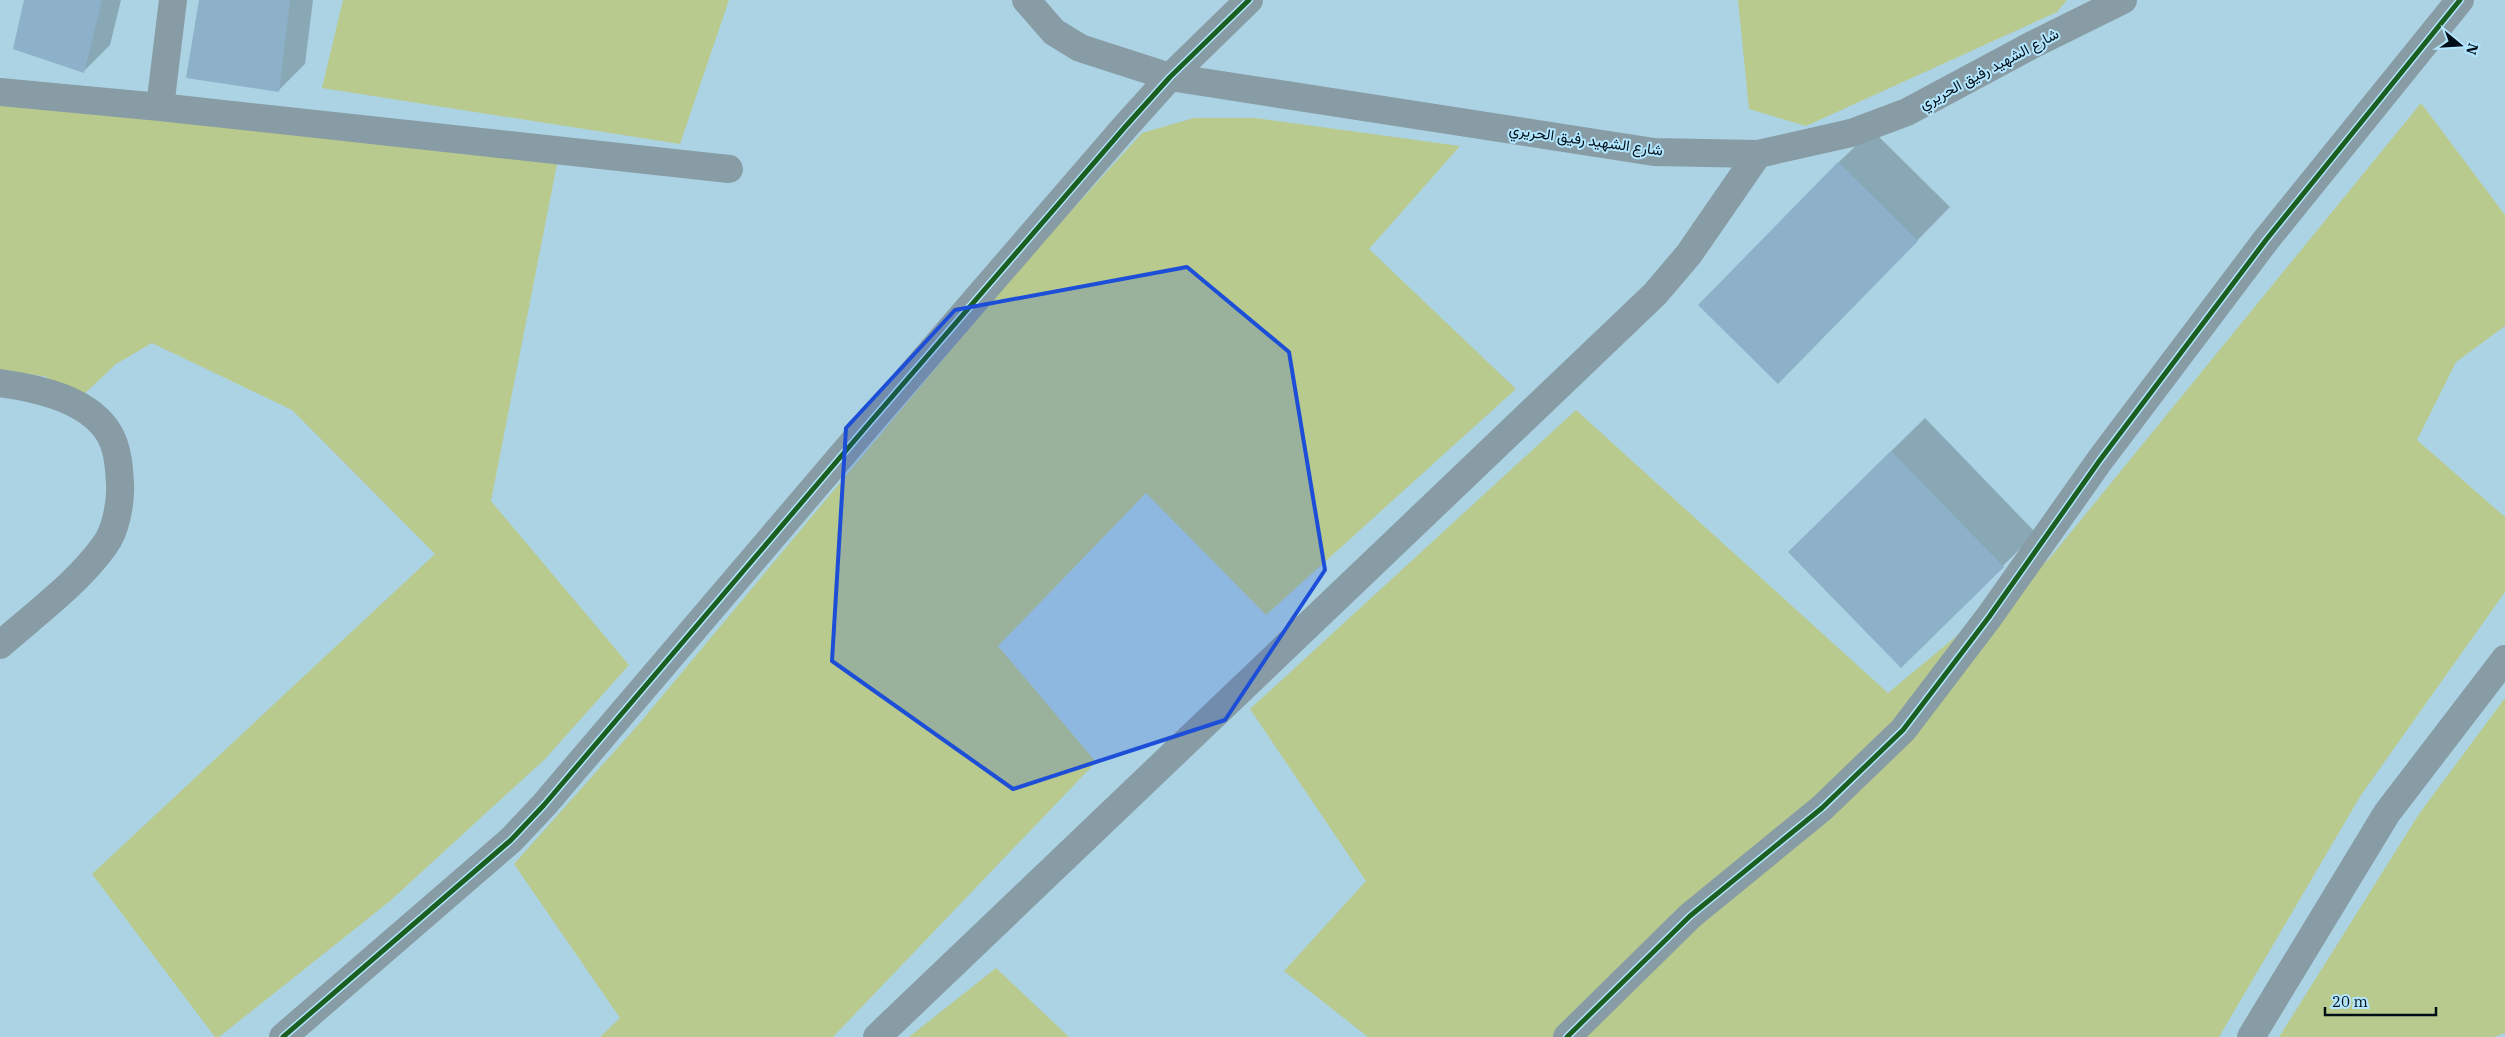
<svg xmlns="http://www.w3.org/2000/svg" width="2505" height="1037" font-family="'IBM Plex Serif',Vazirmatn,serif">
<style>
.green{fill:#b9ca8e}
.shadow{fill:#0003}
.building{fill:#8cb1c8}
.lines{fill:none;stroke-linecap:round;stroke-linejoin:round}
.minor{stroke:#879ca4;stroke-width:28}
.cycleway-casing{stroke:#b2e6ff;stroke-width:8}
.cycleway{stroke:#1b5e20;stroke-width:5}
.marked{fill:#1d4ed8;fill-opacity:0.2;stroke:#1d4ed8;stroke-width:4;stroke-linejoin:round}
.labels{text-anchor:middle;stroke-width:4;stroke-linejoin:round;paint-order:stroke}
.street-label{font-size:15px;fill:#000e17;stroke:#b2e6ff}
</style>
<rect width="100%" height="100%" fill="#acd3e4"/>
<path class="green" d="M343 0H729L680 144 322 88Z
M1738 0H2067L2057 12 1806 126 1749 109Z
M2421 103 2505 215V326L2456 362 2417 440 2505 517V592L2361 795 2219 1037H1368L1284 971 1366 881 1250 709 1576 410 1888 693 2049 559Z
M0 105 161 118 557 164 491 501 629 665 545 759 390 901 219 1037H215L92 874 435 554 292 410 152 343 116 364 82 396 44 376 0 372Z
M1194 118H1255L1460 146 1369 249 1516 389 1266 615 1146 493 998 646 1096 762 833 1037H600L620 1018 514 864 638 725 1020 267 1142 133Z
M2505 698V1033L2494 1037H2279L2419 814Z
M996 968 1069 1037H909Z"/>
<path class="shadow" d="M25 0H121L110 45 84 71Z
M200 0H313L305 64 278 91Z
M1872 130 1950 207 1811 349 1838 163Z
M1925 418 2036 533 1901 667 1823 518Z"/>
<path class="building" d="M24 0H102L84 73 13 49Z
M199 0H290L279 92 186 78Z
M1838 162 1918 241 1778 384 1698 305Z
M1891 451 2004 567 1901 668 1788 552Z"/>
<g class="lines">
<path class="minor" d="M1026 0 1054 32 1080 48 1170 77 1654 152 1758 154 1851 133 1907 112 2032 45 2123 0
M0 92 160 107 729 169
M160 107 173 0
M0 383C37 388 90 399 110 435 118 450 119 467 120 483 121 502 116 530 105 545 77 584 35 614 0 645
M283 1037 511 840 544 805 866 427 1125 127 1170 77 1249 0
M877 1037 1655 294 1689 254 1758 154
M1567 1037 1690 916 1822 808 1903 730 1989 617 2100 460 2266 240 2460 0
M2251 1037 2387 813 2505 659"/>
<g class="cycleway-casing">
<path id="cycleway" d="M283 1037 511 840 544 805 866 427 1125 127 1170 77 1249 0
M1567 1037 1690 916 1822 808 1903 730 1989 617 2100 460 2266 240 2460 0"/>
</g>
<use href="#cycleway" class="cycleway"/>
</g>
<path class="marked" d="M1187 267 1289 352 1325 570 1225 720 1013 789 832 661 846 428 955 310Z"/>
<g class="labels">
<g class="street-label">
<text transform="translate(1989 69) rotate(-28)" y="5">شارع الشهيد رفيق الحريري</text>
<text transform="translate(1586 140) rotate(8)" y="5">شارع الشهيد رفيق الحريري</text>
</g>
</g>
<g transform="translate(2460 45) rotate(108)" stroke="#b2e6ff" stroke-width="4" paint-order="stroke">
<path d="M0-4L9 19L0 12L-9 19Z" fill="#000e17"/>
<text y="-8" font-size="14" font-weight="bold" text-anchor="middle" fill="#000e17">N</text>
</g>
<path d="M2325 1007v8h111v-8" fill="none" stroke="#000e17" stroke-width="2.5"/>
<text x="2332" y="1007" font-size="15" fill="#000e17" stroke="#b2e6ff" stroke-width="4" paint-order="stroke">20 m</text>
</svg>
